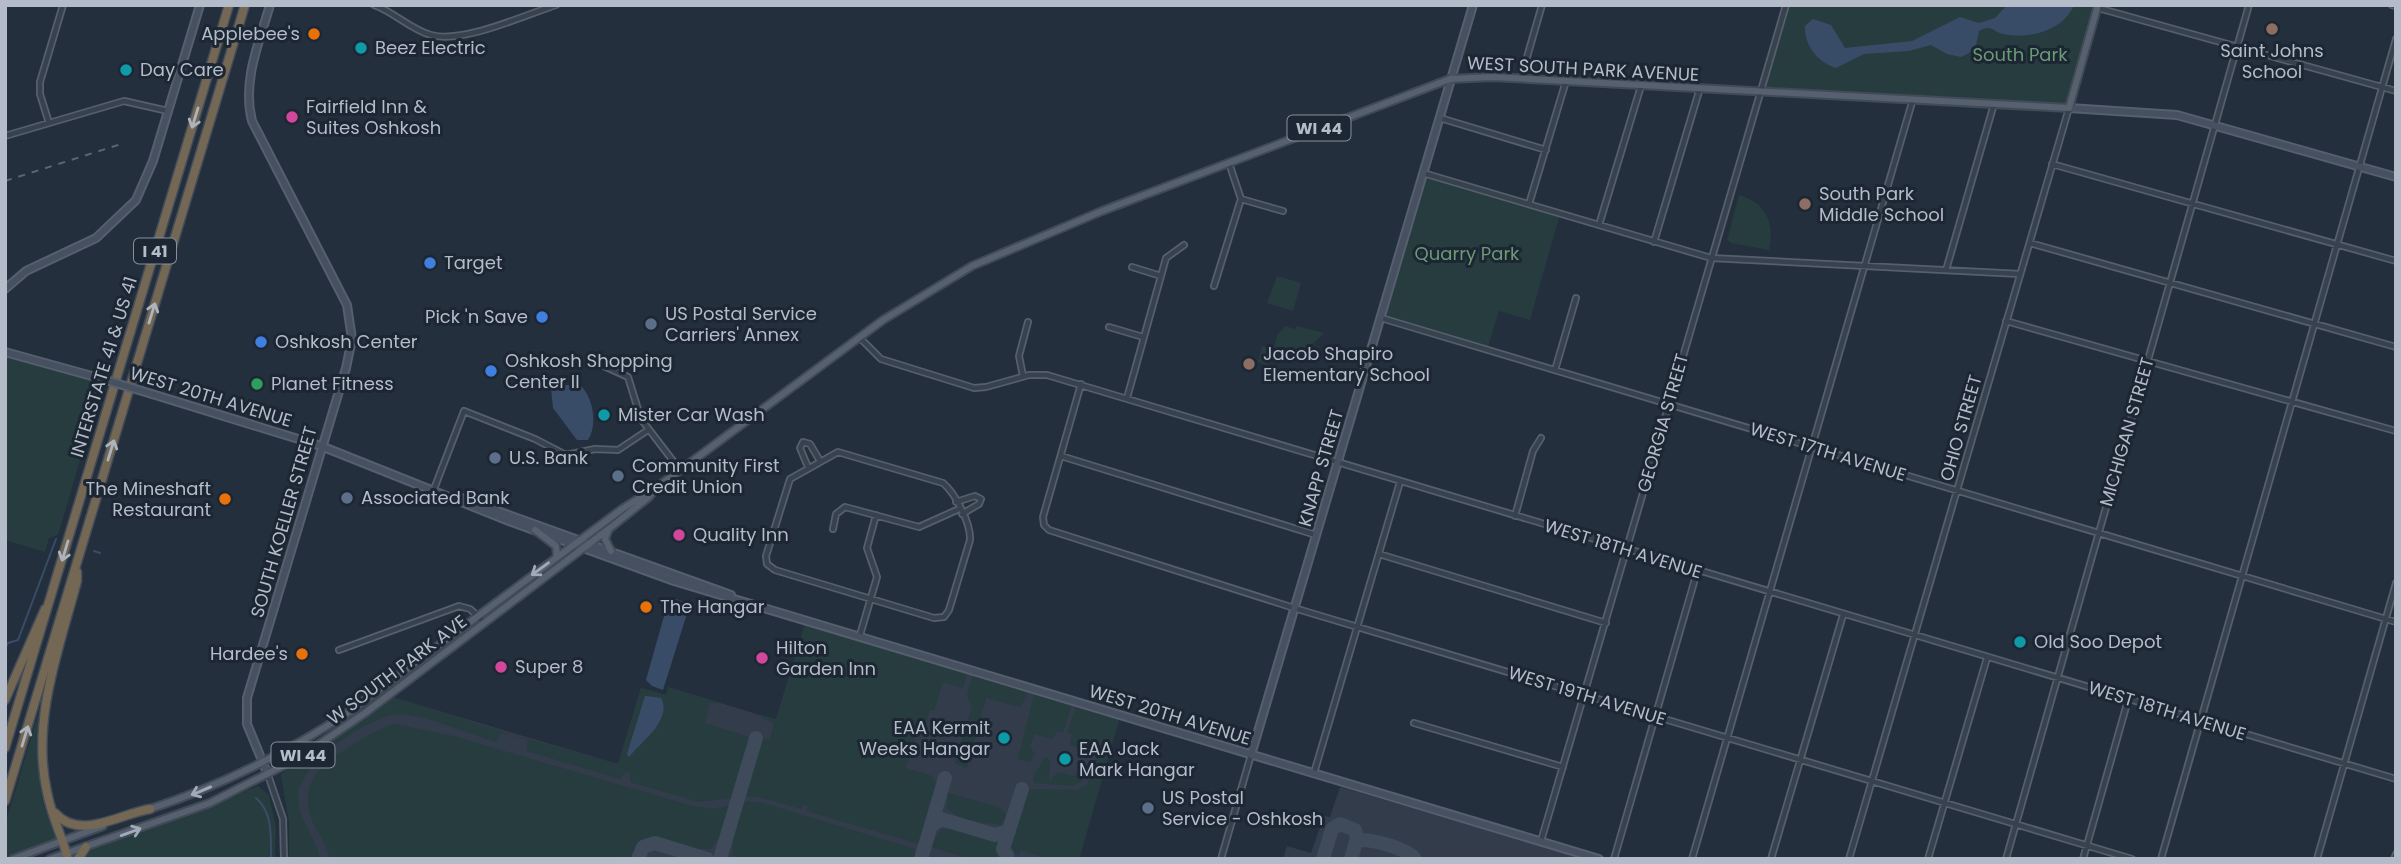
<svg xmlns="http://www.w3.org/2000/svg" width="2401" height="864" font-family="Poppins,sans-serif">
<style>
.airport{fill:#323c4b}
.green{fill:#263c3f;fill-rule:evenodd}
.water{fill:#394c67}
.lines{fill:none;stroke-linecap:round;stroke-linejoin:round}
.stream{stroke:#394c67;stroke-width:2}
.taxiway{stroke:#3f4a5a;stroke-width:14}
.street-casing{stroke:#565f6c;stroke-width:8}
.secondary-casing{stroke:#565f6c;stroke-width:10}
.primary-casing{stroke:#414a57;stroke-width:10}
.highway-casing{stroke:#434c59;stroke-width:11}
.street{stroke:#38414e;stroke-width:4.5}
.secondary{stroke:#465061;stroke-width:6}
.primary{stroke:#56606e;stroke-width:6}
.highway{stroke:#746855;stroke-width:8}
.rail{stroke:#5a6575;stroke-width:2;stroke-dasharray:7 7;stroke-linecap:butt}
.secondary-bridge-casing{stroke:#565f6c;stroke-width:10;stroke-linecap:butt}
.secondary-bridge{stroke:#465061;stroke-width:6}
.oneway{stroke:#aeb4bd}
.oneway2{stroke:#a1aab7}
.education-dot{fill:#8d6e63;stroke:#1d2633;stroke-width:2.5}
.food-dot{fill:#e8710a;stroke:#1d2633;stroke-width:2.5}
.culture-dot{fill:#0f9aa8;stroke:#1d2633;stroke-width:2.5}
.hotel-dot{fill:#d1479c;stroke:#1d2633;stroke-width:2.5}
.shop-dot{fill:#3f7fe0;stroke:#1d2633;stroke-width:2.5}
.service-dot{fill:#5c6f8a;stroke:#1d2633;stroke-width:2.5}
.leisure-dot{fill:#2e9e5b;stroke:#1d2633;stroke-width:2.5}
.labels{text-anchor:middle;stroke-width:6;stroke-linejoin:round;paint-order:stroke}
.shield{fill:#1d2633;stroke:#878f9c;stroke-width:2}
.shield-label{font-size:16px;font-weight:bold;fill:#b4bcc9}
.poi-label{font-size:18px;fill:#b4bcc9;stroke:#1d2633;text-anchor:start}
.park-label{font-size:18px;fill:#6b9a76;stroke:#1d2633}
.street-label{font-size:18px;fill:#b4bcc9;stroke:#1d2633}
</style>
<rect width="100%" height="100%" fill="#242f3e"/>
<path class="airport" d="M805 624 1119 720 1079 859H289V821L281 774 392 697 618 764 641 688 666 695 668 687 776 720Z
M1340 787 1501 834 1583 859H1283L1287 846 1311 853 1324 816 1330 817Z"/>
<path class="green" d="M1786 5H2099L2069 108 1759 92Z
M1423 173 1560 214 1530 320 1499 311 1487 350 1380 318Z
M1739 195C1766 202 1775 224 1769 250L1731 243 1727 240Z
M1277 276 1301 283 1293 311 1267 303Z
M1285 326 1295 329 1297 326 1324 333 1293 363 1269 359 1267 365 1258 362 1262 346 1273 349 1278 334Z
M5 352 99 378 95 391 99 396 58 535 49 538 45 552 5 540Z
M805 624 967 674 963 688 943 682 934 711 930 710 923 732 918 731 906 768 932 776 936 783 919 844 807 811 808 806 804 805 802 809 758 797 743 796 760 738 770 740 774 723 762 718V715L776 719Z
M973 675 1026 691 1027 696 1020 707 986 698 967 768 955 763 972 707 967 694Z
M668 687 719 703H710L705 723 752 738 734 798 699 802 630 782V773L626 771 620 779 527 751V740L513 735 618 764 641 688 666 695ZM645 696H653L657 729 639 743 629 757 627 754Z
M1034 694 1072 705 1063 732 1058 731 1052 739 1034 734 1030 747 1035 754 1030 762 1018 759Z
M392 697 511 734 501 733 496 742C472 735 420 713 398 714 369 716 300 763 298 794 297 820 316 835 320 859H289V821L281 774Z
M1076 707 1119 720 1079 859H1048L1021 850 1019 855 1008 850 1027 789 1078 790 1088 783 1097 754 1083 750V745L1081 749 1070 745 1072 735 1067 733Z
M38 715C41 724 39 779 42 797 45 814 53 823 58 838L7 858 5 825Z
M395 724 453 736 692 806 713 809 731 805 721 833 711 849H694L650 837 639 844 632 859 621 856 620 859H330C327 842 314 830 310 814 307 802 307 788 314 777 323 761 378 727 395 724Z
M1045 757 1050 760 1049 782 1058 772 1074 776 1078 771 1082 772 1083 780 1073 786 1034 783 1033 778Z
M258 786 269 795 276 828 275 859H82L90 849 178 819Z
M948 793 999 807 1006 815 1001 825 963 819 947 809Z
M743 801 763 803 915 849 914 858 739 859 732 855 733 838Z
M941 829 959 830 1001 843 997 856 1001 859H970L931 847Z"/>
<path class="water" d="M2007 5H2074C2064 30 2029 40 2003 34 1992 31 1991 24 1979 31L1975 50 1961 57 1947 54 1931 45 1909 51 1864 54 1836 68C1817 62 1804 45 1805 26L1813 19 1831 25 1845 48 1912 41 1960 17 1979 23 1995 18Z
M563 385H580C593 396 598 425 588 440H577L553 408 551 388Z
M673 598 690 604 663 690 652 686 646 680 668 602Z
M645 696 661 698C673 719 641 742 629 757L627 754Z"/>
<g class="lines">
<path class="stream" d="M94 551 100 553
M5 648 8 643 18 640 56 539
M256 798C273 812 271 838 271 859"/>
<path class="taxiway" d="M931 826 941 819 995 835 1009 831
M1357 841C1369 838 1407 848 1415 859
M1007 855 1003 849 1022 789
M638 859 643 847 655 843 707 859
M720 859 756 738
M921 859 945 778
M1323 859 1332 829 1340 824 1355 830 1357 838 1351 859"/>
<g class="street-casing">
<path id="street" d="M374 5C394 12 410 29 431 35 462 44 525 15 556 5
M2392 5 2396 6
M2098 8 2396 91
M1521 78 1542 5
M1440 118 1546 150
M49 123 40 94V82L63 5
M5 136 124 101 168 111
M2052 164 2396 261
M1423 173 1711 258 2020 274
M1241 199 1283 211
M1529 204 1566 81
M1599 225 1641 86
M1654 242 1700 88
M2030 243 2396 347
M1132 267 1161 276
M1946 270 1994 104
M1214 286 1241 199 1229 163
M1381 318 2396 622
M2006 321 2396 431
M1109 327 1143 337
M859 337 881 359 974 388 986 387 1029 375H1047L2396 779
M604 366 628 377 641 419 680 470
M1555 370 1576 298
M1023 376 1019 356 1028 322
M1081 384 1043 517 1044 525 1049 530 1294 608 2132 859
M1127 398 1166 258 1184 245
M838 452 943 483C955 493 971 523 970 540L949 610 944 617 934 618 775 570 767 564 766 556 790 479Z
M1061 456 1316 535
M808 467 800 448 803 442 810 444 820 461
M434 489 464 411 535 439 566 455 595 449 618 450 648 430
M956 502 975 496 981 499 979 504 962 514
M1515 516 1533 451 1541 438
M833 529 836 514 845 507 919 527 959 509
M1379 554 1606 623
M860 635 877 577 867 548 876 515
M339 650 459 606 470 609 484 622
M1414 723 1563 767
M1314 773 1400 482
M268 775 283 819 284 859
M1541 841 1786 5
M1221 859 1251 755
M1614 859 1697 572
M1692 859 1913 99
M1771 859 1843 615
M1849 859 2069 108
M1928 859 1987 658
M2006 859 2249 5
M2083 859 2128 700
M2161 859 2396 39
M2317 859 2396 583
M2394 859 2396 854"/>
</g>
<g class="secondary-casing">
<path id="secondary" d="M2069 108 2177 115 2396 177
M5 289 26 271 96 238 136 200 153 161 200 5
M5 352 99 378
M152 394 321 446 509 521 674 581 1599 859
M456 496 731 595
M1251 755 1473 5
M268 775 247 724V698L346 368 352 339 347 305 252 121C242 81 259 43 270 5"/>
</g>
<g class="primary-casing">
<path id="primary" d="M535 530 556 546 557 556
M608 531 605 539 611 551
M147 810C220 786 285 754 349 712L622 509 655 488
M13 859 103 826
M50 859 210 803 300 757 365 713 610 528 649 497 656 488 883 320 972 266 1102 211 1450 79 1492 77 2069 108 2098 5"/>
</g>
<g class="highway-casing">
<path id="highway" d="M5 700 45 609
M5 748 229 5
M5 801 245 5
M55 813C80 841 119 814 150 809
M68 859C62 836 51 815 47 792 31 721 59 649 77 581V572
M78 859 86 847"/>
</g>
<use href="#street" class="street"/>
<use href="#secondary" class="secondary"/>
<use href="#primary" class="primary"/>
<use href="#highway" class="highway"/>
<path class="rail" d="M5 181 121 144"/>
<g class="secondary-bridge-casing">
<path id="secondary-bridge" d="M99 378 152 394"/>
</g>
<use href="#secondary-bridge" class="secondary-bridge"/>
</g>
<defs><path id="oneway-shaft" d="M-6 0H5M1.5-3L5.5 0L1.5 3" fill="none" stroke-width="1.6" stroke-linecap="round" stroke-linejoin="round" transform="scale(1.75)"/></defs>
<g class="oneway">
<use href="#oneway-shaft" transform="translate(195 118) rotate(107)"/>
<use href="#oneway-shaft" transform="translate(152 313) rotate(-73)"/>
<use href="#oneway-shaft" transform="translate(111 450) rotate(-73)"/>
<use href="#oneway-shaft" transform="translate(65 551) rotate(107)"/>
<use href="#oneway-shaft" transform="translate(25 736) rotate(-73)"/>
</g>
<g class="oneway2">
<use href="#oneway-shaft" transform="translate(540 569) rotate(144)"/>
<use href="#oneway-shaft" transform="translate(201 791) rotate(157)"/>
<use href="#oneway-shaft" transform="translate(131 832) rotate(-20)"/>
</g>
<g class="education-dot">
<circle cx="2272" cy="29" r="7"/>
<circle cx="1805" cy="204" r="7"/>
<circle cx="1249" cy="364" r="7"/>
</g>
<g class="food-dot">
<circle cx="314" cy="34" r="7"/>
<circle cx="225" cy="499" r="7"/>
<circle cx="646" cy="607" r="7"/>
<circle cx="302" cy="654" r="7"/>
</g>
<g class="culture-dot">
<circle cx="361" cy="48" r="7"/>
<circle cx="126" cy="70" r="7"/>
<circle cx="604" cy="415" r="7"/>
<circle cx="2020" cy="642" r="7"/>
<circle cx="1004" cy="738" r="7"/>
<circle cx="1065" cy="759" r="7"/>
</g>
<g class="hotel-dot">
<circle cx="292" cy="117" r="7"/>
<circle cx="679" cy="535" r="7"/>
<circle cx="762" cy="658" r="7"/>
<circle cx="501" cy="667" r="7"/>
</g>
<g class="shop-dot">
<circle cx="430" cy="263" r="7"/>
<circle cx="542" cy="317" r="7"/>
<circle cx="261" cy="342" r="7"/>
<circle cx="491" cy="371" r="7"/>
</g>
<g class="service-dot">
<circle cx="651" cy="324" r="7"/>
<circle cx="495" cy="458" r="7"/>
<circle cx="618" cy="476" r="7"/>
<circle cx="347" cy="498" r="7"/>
<circle cx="1148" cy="808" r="7"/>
</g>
<circle class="leisure-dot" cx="257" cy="384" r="7"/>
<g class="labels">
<g class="shield">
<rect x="1287.5" y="115.5" width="63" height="25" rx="5"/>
<rect x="134" y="238.5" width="42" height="25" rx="5"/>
<rect x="271.5" y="742.5" width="63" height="25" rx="5"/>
</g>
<g class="shield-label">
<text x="1319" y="134">WI 44</text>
<text x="155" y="257">I 41</text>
<text x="303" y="761">WI 44</text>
</g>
<g class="poi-label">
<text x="300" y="40" text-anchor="end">Applebee's</text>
<text x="375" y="54">Beez Electric</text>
<text x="2272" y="57" text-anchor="middle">Saint Johns<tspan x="2272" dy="21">School</tspan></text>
<text x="140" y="76">Day Care</text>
<text x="306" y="113">Fairfield Inn &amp;<tspan x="306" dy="21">Suites Oshkosh</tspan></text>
<text x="1819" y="200">South Park<tspan x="1819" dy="21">Middle School</tspan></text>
<text x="444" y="269">Target</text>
<text x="665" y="320">US Postal Service<tspan x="665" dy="21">Carriers' Annex</tspan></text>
<text x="528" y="323" text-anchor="end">Pick 'n Save</text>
<text x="275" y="348">Oshkosh Center</text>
<text x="1263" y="360">Jacob Shapiro<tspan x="1263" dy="21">Elementary School</tspan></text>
<text x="505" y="367">Oshkosh Shopping<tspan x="505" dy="21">Center II</tspan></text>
<text x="271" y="390">Planet Fitness</text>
<text x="618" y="421">Mister Car Wash</text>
<text x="509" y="464">U.S. Bank</text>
<text x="632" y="472">Community First<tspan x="632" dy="21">Credit Union</tspan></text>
<text x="211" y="495" text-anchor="end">The Mineshaft<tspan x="211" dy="21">Restaurant</tspan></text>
<text x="361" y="504">Associated Bank</text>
<text x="693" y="541">Quality Inn</text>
<text x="660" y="613">The Hangar</text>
<text x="2034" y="648">Old Soo Depot</text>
<text x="776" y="654">Hilton<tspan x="776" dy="21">Garden Inn</tspan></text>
<text x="288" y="660" text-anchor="end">Hardee's</text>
<text x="515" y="673">Super 8</text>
<text x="990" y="734" text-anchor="end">EAA Kermit<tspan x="990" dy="21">Weeks Hangar</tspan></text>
<text x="1079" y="755">EAA Jack<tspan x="1079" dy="21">Mark Hangar</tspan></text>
<text x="1162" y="804">US Postal<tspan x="1162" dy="21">Service - Oshkosh</tspan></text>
</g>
<g class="park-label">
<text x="2020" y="61">South Park</text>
<text x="1467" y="260">Quarry Park</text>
</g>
<g class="street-label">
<text transform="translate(1583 69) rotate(3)" y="6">WEST SOUTH PARK AVENUE</text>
<text transform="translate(104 367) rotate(-73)" y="6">INTERSTATE 41 &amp; US 41</text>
<text transform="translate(211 397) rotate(17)" y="6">WEST 20TH AVENUE</text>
<text transform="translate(1663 423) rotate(-74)" y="6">GEORGIA STREET</text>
<text transform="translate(1961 428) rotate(-74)" y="6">OHIO STREET</text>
<text transform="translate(2127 432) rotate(-74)" y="6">MICHIGAN STREET</text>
<text transform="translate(1828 452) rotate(17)" y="6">WEST 17TH AVENUE</text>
<text transform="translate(1321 468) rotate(-74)" y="6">KNAPP STREET</text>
<text transform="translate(284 522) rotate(-74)" y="6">SOUTH KOELLER STREET</text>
<text transform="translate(1623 549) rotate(17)" y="6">WEST 18TH AVENUE</text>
<text transform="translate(397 670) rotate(-37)" y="6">W SOUTH PARK AVE</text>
<text transform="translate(1587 696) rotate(17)" y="6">WEST 19TH AVENUE</text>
<text transform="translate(2167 711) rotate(17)" y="6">WEST 18TH AVENUE</text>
<text transform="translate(1170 715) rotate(17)" y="6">WEST 20TH AVENUE</text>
</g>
</g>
<rect width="2401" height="864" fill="none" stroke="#b4bcc9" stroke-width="14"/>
</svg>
